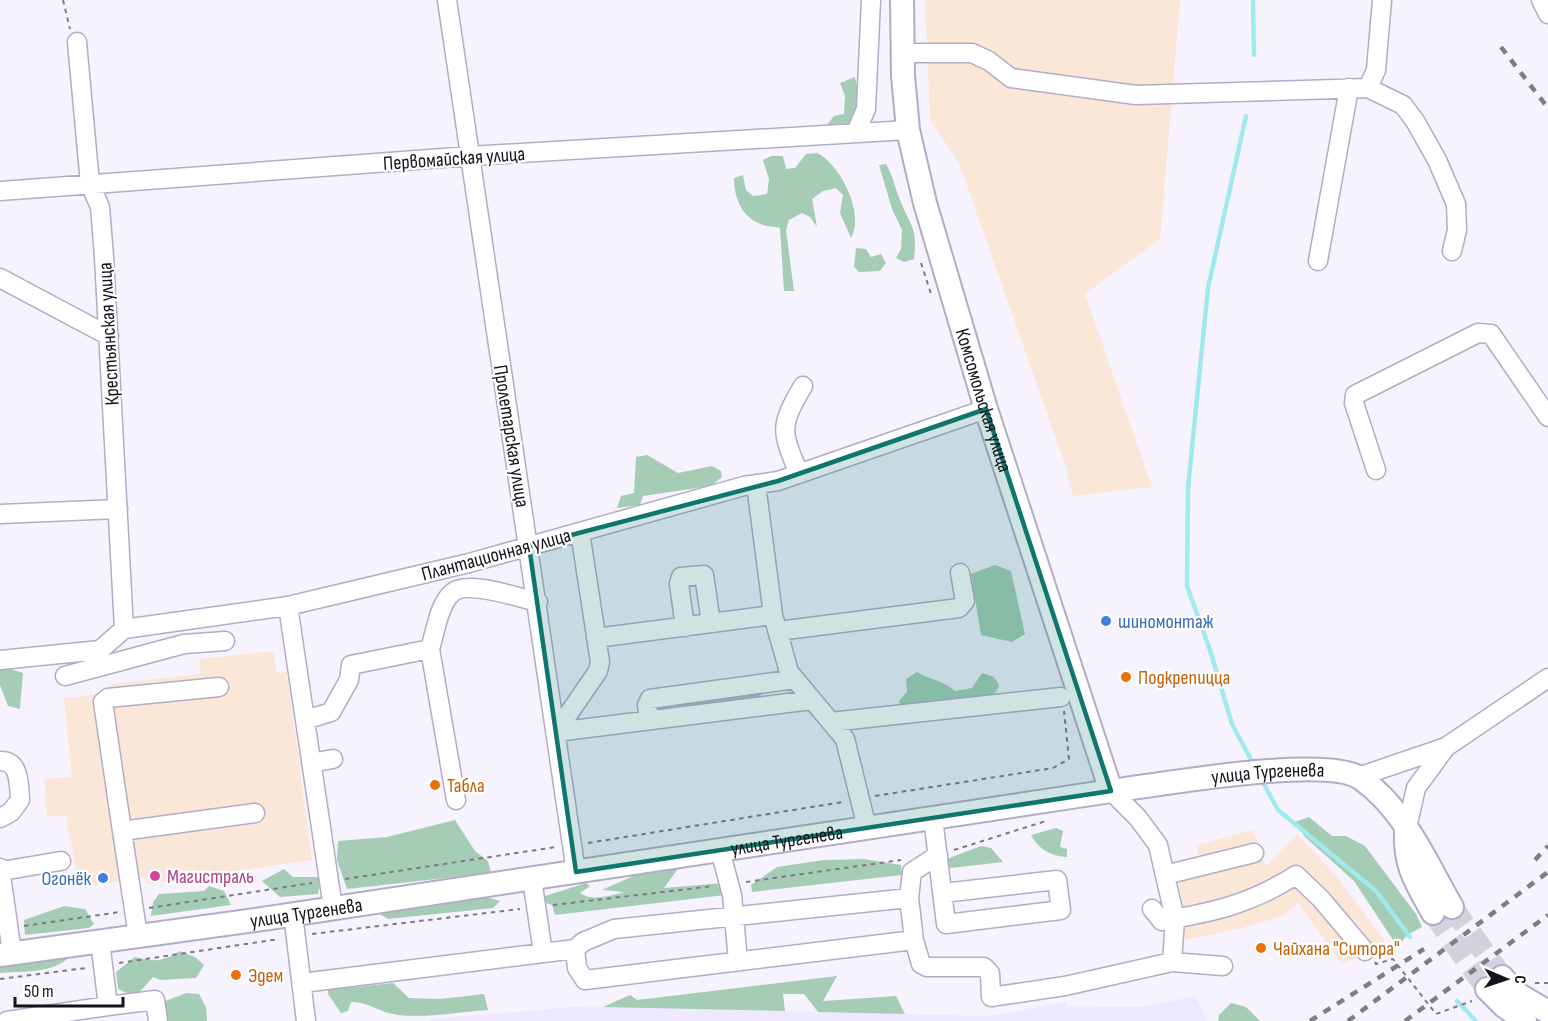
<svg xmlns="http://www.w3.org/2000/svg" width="1548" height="1021" font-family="'Sofia Sans Condensed',sans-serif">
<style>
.industrial{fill:#fbe7d7}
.built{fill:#eee9fe}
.green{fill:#a5cdb6}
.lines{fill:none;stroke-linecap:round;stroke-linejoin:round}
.stream{stroke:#9eeaee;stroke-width:4.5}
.major-tunnel{stroke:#d4d1dc;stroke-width:22;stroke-dasharray:22 11;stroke-linecap:butt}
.minor-casing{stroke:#b3acc6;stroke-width:21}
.major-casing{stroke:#b3acc6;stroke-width:26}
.path{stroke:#7d7a84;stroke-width:2;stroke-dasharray:4.5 4.5;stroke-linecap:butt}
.minor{stroke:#fff;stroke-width:18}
.major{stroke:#fff;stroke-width:22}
.rail{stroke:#7e7c86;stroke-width:4.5;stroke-dasharray:8 8;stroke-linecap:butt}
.marked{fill:#0f766e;fill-opacity:0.2;stroke:#0f766e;stroke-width:4.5;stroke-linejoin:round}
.shop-dot{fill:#3f7fe0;stroke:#fff;stroke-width:2}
.food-dot{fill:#e8710a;stroke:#fff;stroke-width:2}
.hotel-dot{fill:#d1479c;stroke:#fff;stroke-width:2}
.labels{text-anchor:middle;stroke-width:4.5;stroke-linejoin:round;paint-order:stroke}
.street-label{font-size:20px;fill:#14121b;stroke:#fff}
.shop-label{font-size:20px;fill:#366cbe;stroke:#fff;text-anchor:start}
.food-label{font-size:20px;fill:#c56008;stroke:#fff;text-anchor:start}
.hotel-label{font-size:20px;fill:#b23c85;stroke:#fff;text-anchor:start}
</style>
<rect width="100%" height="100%" fill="#f6f3fe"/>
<path class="industrial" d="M925 0H1180L1160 239 1085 294 1152 487 1073 496 1067 470 959 163 930 120Z
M274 651 277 673 287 672 312 860 146 884 145 877 79 888 66 815 47 817 44 779 72 777 64 698 113 693 112 684 201 674 199 659Z
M1253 830 1266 866 1297 834 1334 873 1385 941 1373 951 1342 964 1298 903 1283 916 1239 929 1185 940 1179 880 1204 875 1196 845Z"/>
<path class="built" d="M1196 996 1207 1021H429V1019L585 1006 988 1016 1066 1002V1006L1142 1007Z"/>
<path class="green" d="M855 77 860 101 850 124 834 129 827 125 834 116 844 114 845 96 840 83Z
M817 153C841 165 865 214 851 238L840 213 843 195 836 188 823 191 812 199 817 227 810 217 802 213 789 220 786 230 794 291H784L780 228C773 226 767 227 761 224 741 217 734 197 734 178L743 175 746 190 753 196 767 194 769 179 763 160 771 156H783L786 169 795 168 806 154Z
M886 164C893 176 895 188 900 200 910 226 918 227 914 259L904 262 896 258 901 249 902 230 892 209 879 165Z
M856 248 866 249 871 257 881 254 886 263 880 271 859 272 854 267Z
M647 455 678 473 712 466 721 471 722 477 711 486 643 496 640 505 617 508 621 496 634 493 636 457Z
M995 565 1011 571 1025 634 1012 642 981 635 971 574Z
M11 669 23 673 20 709 8 706 0 685V670Z
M917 672C931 680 944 681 955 691L972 688 982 673 994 677 999 685 996 692 984 698 901 707 899 701 907 692 906 679Z
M765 691 755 700 655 712 660 704 673 708 687 701Z
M1309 817 1332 836H1346L1365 846 1416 914 1422 927 1409 934 1397 946 1354 881 1305 837 1295 822Z
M455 820 475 851 488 861 491 873 347 889 337 860 338 841 387 837Z
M1056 828 1063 831 1060 847 1067 849V857C1051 856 1039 850 1031 835Z
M981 846 991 848 1003 862 951 868 945 865 944 860Z
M864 859 901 865 902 875 752 892 751 885 777 867 824 860Z
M680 866 664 888 723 883 725 895 555 915 552 905 540 901 542 897 586 883 590 886 580 893C592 902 612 895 625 892L602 890 633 876Z
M284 869 293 877H321L318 894 280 897 262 881Z
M209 886 224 891 231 905 151 916 153 902 159 894 204 891Z
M487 897 500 901 493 908 388 919 380 914Z
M64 906 85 909 94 924 89 928 25 935 24 920Z
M180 951 195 957 204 965 196 978 161 980 153 977 135 997 118 989 116 972 135 957C154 962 163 962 180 951Z
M70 956C54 974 22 971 0 973V963Z
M837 976 823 1001 896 996 905 1014 818 1012 804 994H783L785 1011 603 1007 630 995 637 1000Z
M348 983 355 987 393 983 409 998 440 999 484 994 488 1010C459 1012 427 1018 399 1015 379 1013 370 1002 351 1002L348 1011 341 1013 328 994V988Z
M186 993 199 994 206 1007 207 1021H150L146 1015 163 1002Z
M1231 1003 1246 1007 1260 1021H1218L1219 1015Z"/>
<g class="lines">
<path class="stream" d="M1253 0 1254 55
M1246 116 1208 288 1188 488 1187 586 1210 650 1232 724 1255 767
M1261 779 1278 810 1376 891 1410 937
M1457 1001 1476 1021"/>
<path class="major-tunnel" d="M1452 907 1502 977
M1433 913 1487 989"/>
<g class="minor-casing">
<path id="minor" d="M447 0 576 872
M1541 0 1548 14
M77 42 90 184 100 207 104 257 124 629
M903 53H972L989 61 1011 78 1136 95 1368 88 1403 105 1415 121 1437 160 1456 204 1457 230 1452 251
M1368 88 1376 70 1382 0
M856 132 866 109 871 0
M0 191 470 156 908 130
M1318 261 1349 88
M0 278 109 336
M1376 470 1354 403 1355 395 1478 333 1491 334 1548 417
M799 474C781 430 779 427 803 386
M756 484 773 615 789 672 845 739 867 828
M0 514 118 509
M288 606 333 908
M685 627 679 584 681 577 704 575 711 623
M778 631 959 608 965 601 960 573
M596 638 773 615
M430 649 456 800
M0 660 100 650 124 629 288 606 469 563 744 486 778 481 986 409
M65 676 184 644 225 641
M305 720 331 712 349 680 351 665 430 649C435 633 439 604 452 593 466 579 519 598 538 602
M649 720 647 705 650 699 795 679
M831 722 1061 697
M556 732 812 700
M556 732 598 671 600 662 580 532
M0 761C20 760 19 785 20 800L11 812 0 818
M311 763 333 759
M1358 777 1446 747 1548 678
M933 818 946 924 1061 910 1057 880 943 893
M1407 828 1416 788 1446 747
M122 831 103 702 108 698 219 687
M720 850 732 895 738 961
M0 868 12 953
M2 871 61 861
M1165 875 1254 853
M532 879 543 953
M909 898 912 872 938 855
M1152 909 1162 921C1214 912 1251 904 1296 875L1321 899 1365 951
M293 914 306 1021
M138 936 122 831 255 813
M575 949 577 968 585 980 914 940
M1172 962 1223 966
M302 983 575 949 583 942 614 929 909 898 914 940 921 964 927 967H984L990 973 991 997 1065 986 1172 962 1175 919 1158 845 1138 818 1111 791
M108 1006 155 1000 158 1021
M7 1021 108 1006 100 941"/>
</g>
<g class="major-casing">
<g id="major">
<path id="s1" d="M902 0 903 76 908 130 925 203 986 409 1111 791"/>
<path d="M1406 831C1404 866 1417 884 1433 913"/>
<path id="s2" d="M0 955 269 918 1111 791C1159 785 1324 755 1360 778 1404 808 1426 862 1452 907"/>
<path d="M1502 977 1516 993 1548 1012"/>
<path d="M1487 989 1504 1006 1525 1021"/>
</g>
</g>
<path class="path" d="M63 0 70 29
M921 263 932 297
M875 796 1053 768 1069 759 1064 711
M588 843 843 802
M954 850 1046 821
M345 879 556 847
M746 882 901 860
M553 905 714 886
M149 908 312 883
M24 926 120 912
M312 934 520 909
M1375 962 1376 964 1393 959 1436 1014 1472 1001
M119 963 279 939
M0 979 86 968
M1535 983H1548"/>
<use href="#minor" class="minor"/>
<use href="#major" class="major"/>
<path class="rail" d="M1501 47 1548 108
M1535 860 1548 846
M1310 1021 1424 949
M1348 1021 1548 872
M1405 1021 1548 915"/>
</g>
<path class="marked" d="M986 409 1111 791 576 872 529 546 778 481Z"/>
<g class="shop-dot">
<circle cx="1106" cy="621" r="6"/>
<circle cx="103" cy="878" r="6"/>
</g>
<g class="food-dot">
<circle cx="1126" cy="677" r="6"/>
<circle cx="435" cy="785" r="6"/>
<circle cx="1261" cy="948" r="6"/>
<circle cx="236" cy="975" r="6"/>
</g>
<circle class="hotel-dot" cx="155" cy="876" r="6"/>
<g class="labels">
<g class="street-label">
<text transform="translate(454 158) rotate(-4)" y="7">Первомайская улица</text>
<text transform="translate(108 334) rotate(-93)" y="7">Крестьянская улица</text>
<text dy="7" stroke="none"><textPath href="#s1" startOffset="411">Комсомольская улица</textPath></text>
<text transform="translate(512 436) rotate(81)" y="7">Пролетарская улица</text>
<text transform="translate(496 554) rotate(-15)" y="7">Плантационная улица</text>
<text dy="7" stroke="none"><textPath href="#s2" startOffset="1281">улица Тургенева</textPath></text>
<text dy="7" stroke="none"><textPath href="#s2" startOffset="795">улица Тургенева</textPath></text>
<text dy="7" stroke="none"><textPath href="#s2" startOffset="309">улица Тургенева</textPath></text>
</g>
<g class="shop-label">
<text x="1118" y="628">шиномонтаж</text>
<text x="91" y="885" text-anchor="end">Огонёк</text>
</g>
<g class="food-label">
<text x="1138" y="684">Подкрепицца</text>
<text x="447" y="792">Табла</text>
<text x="1273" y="955">Чайхана "Ситора"</text>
<text x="248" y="982">Эдем</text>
</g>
<g class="hotel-label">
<text x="167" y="883">Магистраль</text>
</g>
</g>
<g transform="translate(1506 979) rotate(92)" stroke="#ffffff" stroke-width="4.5" paint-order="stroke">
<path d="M0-4.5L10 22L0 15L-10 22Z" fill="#14121b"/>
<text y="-9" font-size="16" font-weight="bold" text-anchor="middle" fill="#14121b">С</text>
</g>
<path d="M15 997v9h108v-9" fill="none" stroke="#14121b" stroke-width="3"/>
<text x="24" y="997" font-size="18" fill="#14121b" stroke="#ffffff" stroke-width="4.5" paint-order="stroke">50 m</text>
</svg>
